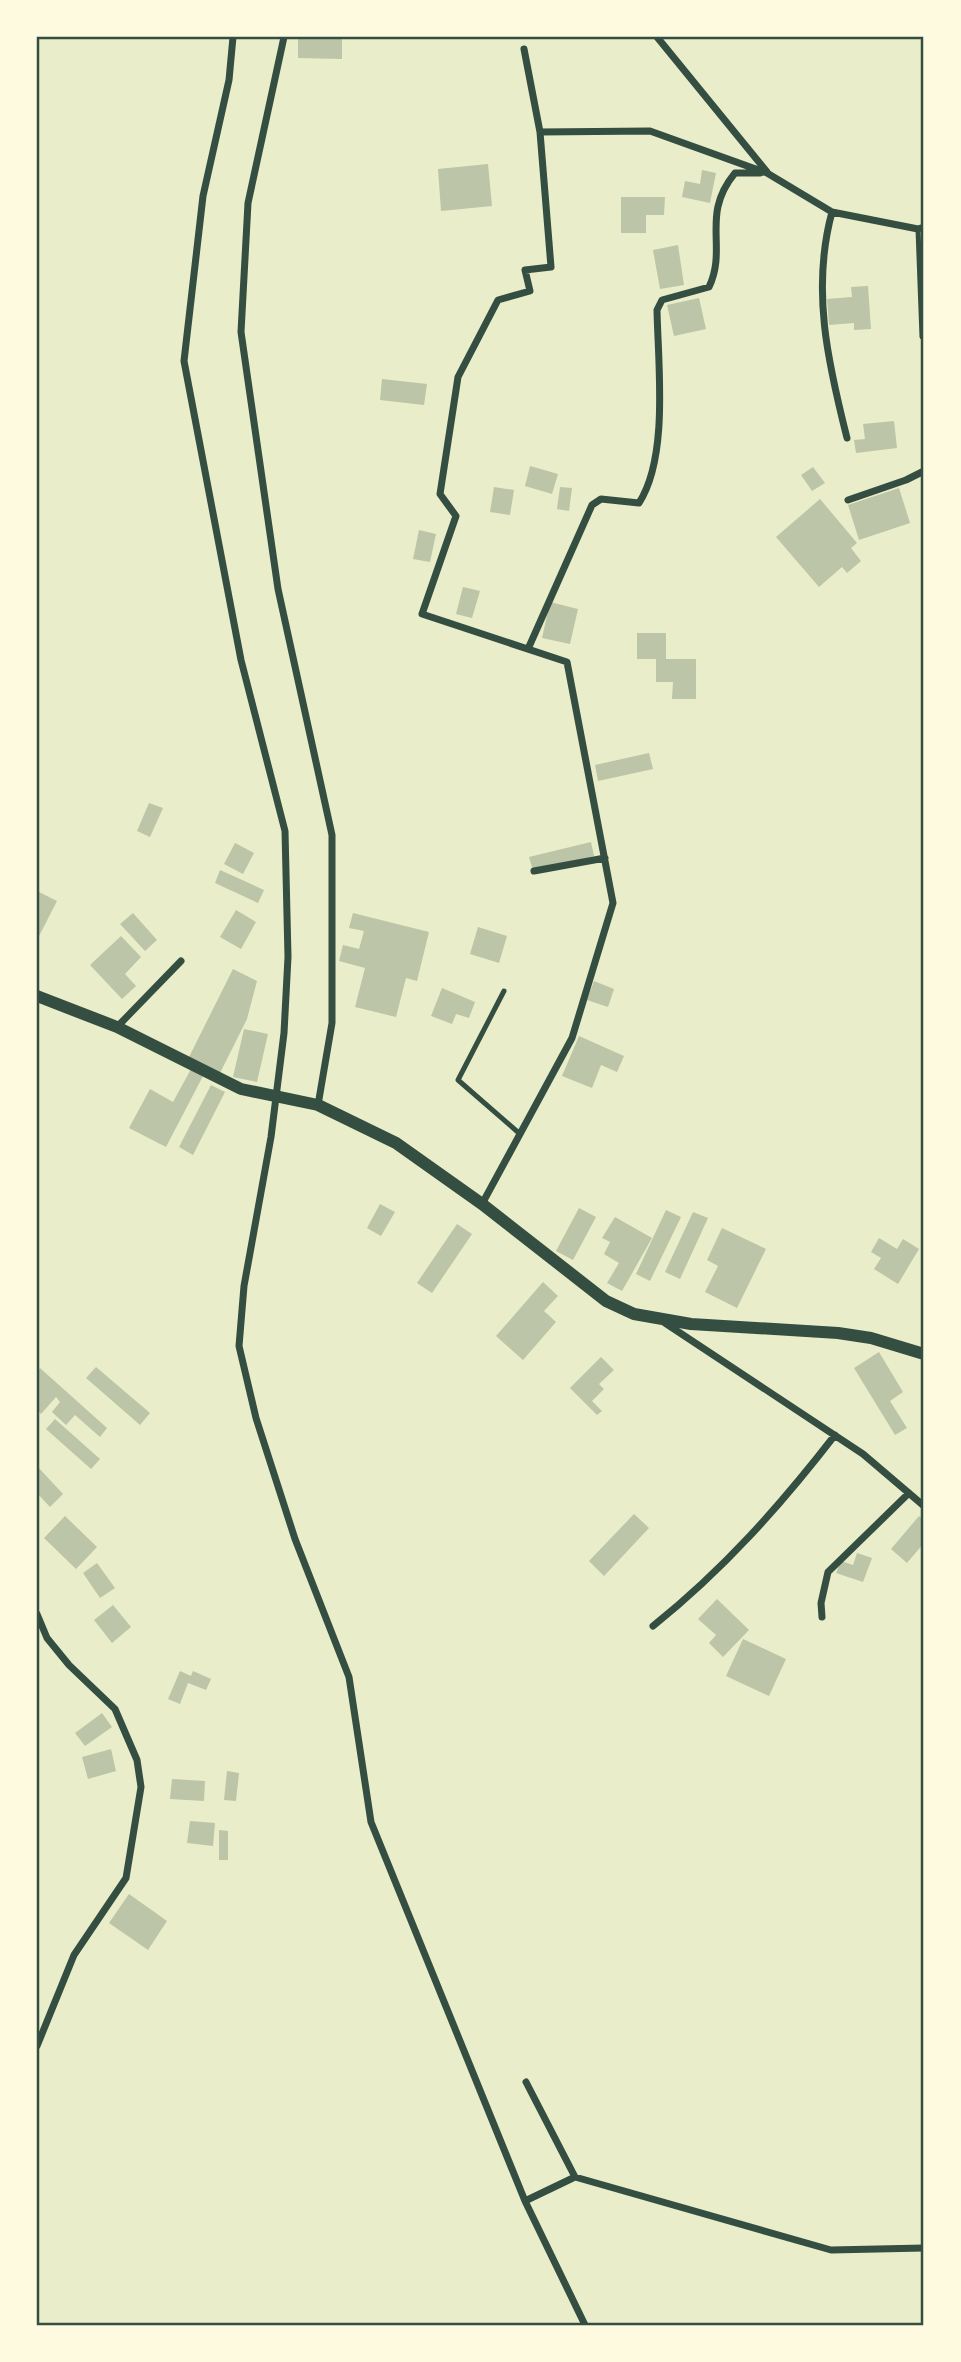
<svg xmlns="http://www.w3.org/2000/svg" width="961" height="2362" font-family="Commissioner,sans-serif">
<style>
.building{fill:#bcc5a7}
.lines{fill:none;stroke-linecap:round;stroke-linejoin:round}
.service{stroke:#344e41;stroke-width:5}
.minor{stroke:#344e41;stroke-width:7}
.tertiary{stroke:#344e41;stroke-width:12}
.neatline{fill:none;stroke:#344e41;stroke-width:2.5}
</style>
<rect width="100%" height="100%" fill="#e9edc9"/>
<path class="building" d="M298 37H342V59L298 58Z
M488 164 492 206 441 211 438 169Z
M702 170 716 173 710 203 682 197 685 181 700 184Z
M621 197H665L664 215H646V233H621Z
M678 245 684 285 660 289 653 250Z
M868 286 871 329 854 330V323L829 325 827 299 852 297 851 287Z
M699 298 706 329 674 336 667 305Z
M382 379 427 384 424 405 380 400Z
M894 421 897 448 856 453 854 440 865 439 863 424Z
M530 466 558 474 552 494 525 486Z
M813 467 825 483 812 491 801 475Z
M494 487 514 490 510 515 490 512Z
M560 487 572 488 569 511 557 509Z
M899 488 910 523 859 540 848 505Z
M820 499 857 543 851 548 861 561 847 573 842 567 819 587 776 537Z
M419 530 436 534 430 562 413 559Z
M463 587 480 591 472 618 456 614Z
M550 602 578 609 570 644 542 638Z
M637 633H666V659H696V699H672L673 682H656V659H637Z
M649 753 653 769 598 781 595 765Z
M149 803 163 808 150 837 137 831Z
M591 842 594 856 533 871 529 857Z
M235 843 254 853 243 874 224 864Z
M220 870 264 890 258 903 215 883Z
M37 891 57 901 37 940Z
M236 910 256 922 241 949 220 937Z
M133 913 157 940 145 951 120 924Z
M353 913 429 932 417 981 406 978 396 1017 355 1007 365 968 339 961 343 945 359 949 364 931 349 928Z
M478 927 507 936 499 963 470 954Z
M121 936 141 957 125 974 136 986 122 999 90 965Z
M233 969 257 981 247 1019 220 1073 189 1057Z
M594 981 614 989 608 1007 587 1000Z
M442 988 475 1002 469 1018 456 1014 452 1024 431 1016Z
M244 1029 268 1034 257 1082 233 1077Z
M579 1036 624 1056 617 1072 601 1065 592 1088 562 1076Z
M191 1069 203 1076 166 1147 129 1128 150 1089 173 1102Z
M211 1085 225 1092 193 1155 179 1147Z
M380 1204 395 1212 381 1236 367 1228Z
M579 1208 596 1217 573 1260 556 1251Z
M666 1210 681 1217 650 1281 636 1274Z
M693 1212 708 1218 680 1279 665 1272Z
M615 1217 652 1238 622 1291 607 1283 619 1263 604 1254 610 1242 602 1238Z
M457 1224 472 1234 432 1293 417 1283Z
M722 1228 766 1249 737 1308 705 1292 718 1266 707 1260Z
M879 1238 897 1249 903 1239 919 1249 898 1284 874 1269 881 1258 871 1252Z
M543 1282 558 1296 544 1311 556 1322 523 1360 496 1336Z
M879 1352 903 1392 890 1401 907 1428 895 1435 854 1368Z
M601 1357 614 1370 599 1384 604 1389 592 1401 602 1411 597 1415 570 1388Z
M96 1367 150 1413 140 1425 86 1378Z
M40 1368 107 1428 100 1437 75 1415 66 1425 52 1412 60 1402 56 1397 41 1414 37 1410V1372Z
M55 1419 100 1459 91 1469 46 1429Z
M37 1466 63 1494 50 1507 37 1493Z
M634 1514 649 1528 604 1576 589 1561Z
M65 1516 97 1547 76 1569 44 1538Z
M919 1516 924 1520V1543L907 1563 891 1549Z
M857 1553 872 1558 863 1582 836 1573 841 1561 853 1565Z
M97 1563 115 1588 100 1598 83 1573Z
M717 1599 749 1630 723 1657 709 1643 716 1635 698 1619Z
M113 1605 131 1627 112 1643 94 1620Z
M743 1639 786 1659 769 1696 726 1676Z
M180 1671 191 1676 193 1671 211 1679 206 1690 188 1683 180 1704 168 1699Z
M102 1713 112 1727 85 1746 75 1733Z
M111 1749 116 1771 88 1779 82 1757Z
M227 1771 239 1773 236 1801 224 1800Z
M172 1779 205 1781 204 1801 170 1799Z
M190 1821 215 1823 213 1846 187 1843Z
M219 1830 228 1831V1860H219Z
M129 1894 167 1921 148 1950 109 1923Z"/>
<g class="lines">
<path class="service" d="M918 229 922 337
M504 991 458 1080 520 1134"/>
<path class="minor" d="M233 37 229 80 203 196 184 361 241 660 285 831 288 957 284 1033 271 1137 244 1286 239 1346 256 1418 295 1539 349 1677 371 1822 525 2201 585 2325
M284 37 248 203 241 332 278 589 332 835V1023L318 1105
M657 37 767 172
M524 49 540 132
M832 212C811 289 828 363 847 438
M848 500 906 480 924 471
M528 649 592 505 601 499 639 503C669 457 658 364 657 310L662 300 709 287C728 247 700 215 735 173H760
M534 871 605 858
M117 1027 181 961
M482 1204 572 1038 613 903 567 662 422 614 456 516 440 494 458 377 498 300 530 291 525 270 551 267 540 132 650 131 767 173 832 212 918 229 924 227
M665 1323 863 1454 924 1506
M37 1614 47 1638 69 1665 115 1709 137 1760 141 1787 126 1878 74 1955 37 2046
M822 1617 821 1603 828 1572 909 1493
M653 1626C723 1570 780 1506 835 1435
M526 2082 575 2177
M525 2201 575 2177 831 2250 924 2248"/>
<path class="tertiary" d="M37 996 117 1027 241 1089 318 1105 396 1143 482 1204 606 1301 634 1314 691 1324 838 1333 871 1338 924 1354"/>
</g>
<rect width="961" height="2362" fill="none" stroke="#fefae0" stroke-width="77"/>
<rect x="38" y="38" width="884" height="2286" class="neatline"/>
</svg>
